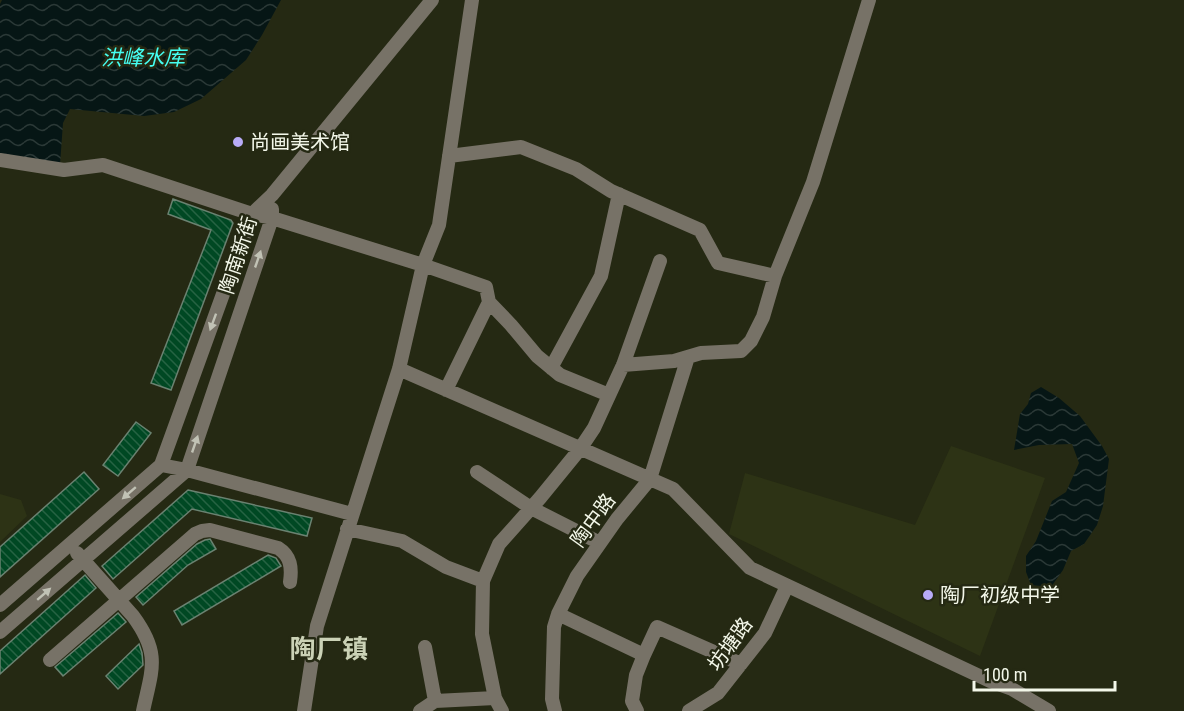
<svg xmlns="http://www.w3.org/2000/svg" width="1184" height="711" font-family="'Roboto Condensed','Noto Sans SC',sans-serif">
<style>
.built{fill:#2d3315}
.water{fill:url(#water-waves)}
.building{fill:url(#building-back-hatch);stroke:#6a8271;stroke-width:1.5}
.lines{fill:none;stroke-linecap:round;stroke-linejoin:round}
.minor{stroke:#777267;stroke-width:14}
.oneway{fill:#c1c2b5}
.poi-dot{fill:#b8abf7;stroke:#252913;stroke-width:2}
.labels{text-anchor:middle;stroke-width:5;stroke-linejoin:round;paint-order:stroke}
.poi-label{font-size:20px;fill:#f3f7e9;stroke:#252913;text-anchor:start}
.street-label{font-size:20px;fill:#f3f7e9;stroke:#252913}
.water-label{font-size:21px;font-style:italic;fill:#45fef1;stroke:#252913}
.district-label{font-size:26px;font-weight:bold;fill:#cbd2b6;stroke:#252913}
</style>
<defs>
<pattern id="water-waves" width="16" height="10" patternUnits="userSpaceOnUse" patternTransform="scale(1.5)"><rect width="16" height="10" fill="#061615"/><path d="M0 5q4-4 8 0t8 0" fill="none" stroke="#2b3937"/></pattern>
<pattern id="building-back-hatch" width="6" height="6" patternUnits="userSpaceOnUse" patternTransform="scale(1.5)"><rect width="6" height="6" fill="#004823"/><path d="M-1 5l2 2M0 0l6 6M5-1l2 2" fill="none" stroke="#266343"/></pattern>
</defs>
<rect width="100%" height="100%" fill="#252913"/>
<path class="built" d="M951 446 1045 478 980 656 729 534 745 473 915 525Z
M0 494 21 500 27 516 0 542Z"/>
<path class="water" d="M2 0H281L262 35 246 60 201 99 174 112 144 116 70 109 63 123 60 165 0 154V4Z
M1041 387 1059 398 1080 416 1102 446 1109 459 1103 506 1097 525 1084 544 1071 551 1063 570 1051 587 1031 585 1026 572V556L1036 541 1052 501 1066 492 1079 463 1072 444 1039 445 1014 450 1020 414 1028 404 1031 393Z"/>
<path class="building" d="M173 199 231 220 233 223 171 390 151 383 211 230 168 214Z
M136 422 151 433 118 476 103 465Z
M84 472 99 489 0 577V547Z
M188 490 312 518 307 536 192 509 113 579 102 566Z
M210 539 216 549 188 565 143 605 136 597 197 544 205 540Z
M268 555 276 558 281 566 182 625 174 611Z
M85 575 96 588 0 674V651Z
M118 613 126 622 63 676 55 667Z
M139 644 142 653 143 665 118 689 106 676Z"/>
<g class="lines">
<path class="minor" d="M449 156 521 147 576 169 611 191 700 230 718 263 775 276
M0 160 64 170 103 165 252 214 272 218 423 265 486 287 489 302 446 390
M489 302 511 325 537 356 560 375 609 395
M623 365 674 361 701 353 741 351 751 341 763 317 775 276 813 182 869 0
M551 368 601 276 619 194
M399 369 673 489 750 568 990 681 1012 689 1049 711
M161 465 187 470 352 514
M477 472 531 508 600 543
M347 529 402 541 446 567 483 581
M77 553 133 616C161 654 152 669 143 711
M0 605 161 465 252 214 272 195 432 0
M558 614 644 655 657 627 741 664
M0 632 187 470 272 218V209
M425 647 435 701
M50 660 195 534 202 531 210 530 278 548C291 556 292 568 290 582
M495 698 482 634 483 581 499 544 540 498 580 449 594 428 623 365 660 261
M304 711 317 626 399 369 423 265 439 225 472 0
M420 711 435 701 495 698 502 711
M555 711 552 699 554 627 558 614 577 576 617 519 650 479 688 357
M637 711 632 701 636 675 644 655
M689 711 718 693 765 633 787 586"/>
</g>
<defs><path id="oneway-solid" d="M-6-.8H1V-3.2L6.5 0L1 3.2V.8H-6Z" transform="scale(1.5)"/></defs>
<g class="oneway">
<use href="#oneway-solid" transform="translate(258 259) rotate(-71)"/>
<use href="#oneway-solid" transform="translate(213 322) rotate(110)"/>
<use href="#oneway-solid" transform="translate(195 444) rotate(-71)"/>
<use href="#oneway-solid" transform="translate(129 493) rotate(139)"/>
<use href="#oneway-solid" transform="translate(44 594) rotate(-41)"/>
</g>
<g class="poi-dot">
<circle cx="238" cy="142" r="6"/>
<circle cx="928" cy="595" r="6"/>
</g>
<g class="labels">
<g class="poi-label">
<text x="250" y="149">尚画美术馆</text>
<text x="940" y="602">陶厂初级中学</text>
</g>
<g class="street-label">
<text transform="translate(238 255) rotate(-72)" y="7">陶南新街</text>
<text transform="translate(593 520) rotate(-54)" y="7">陶中路</text>
<text transform="translate(730 644) rotate(-54)" y="7">坊塘路</text>
</g>
<g class="water-label">
<text x="143" y="65">洪峰水库</text>
</g>
<g class="district-label">
<text x="329" y="658">陶厂镇</text>
</g>
</g>
<path d="M974 681v9h141v-9" fill="none" stroke="#f3f7e9" stroke-width="3"/>
<text x="983" y="681" font-size="18" fill="#f3f7e9" stroke="#252913" stroke-width="4.5" paint-order="stroke">100 m</text>
</svg>
